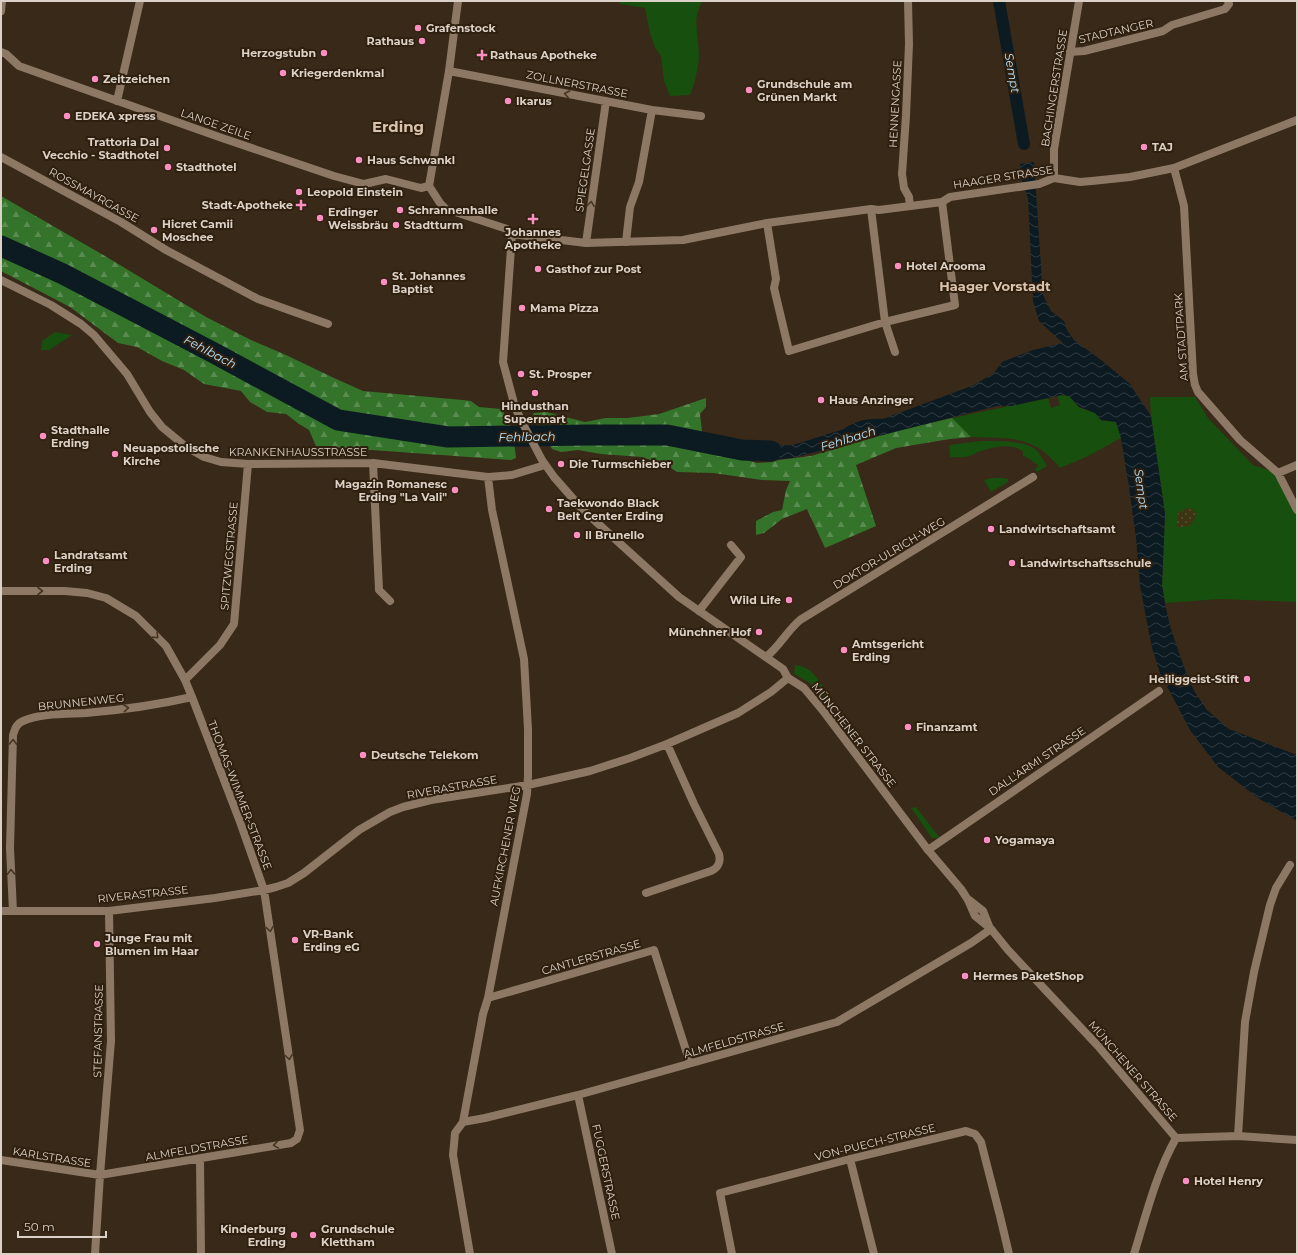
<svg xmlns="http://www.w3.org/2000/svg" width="1298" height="1255" font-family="Montserrat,sans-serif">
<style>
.green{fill:#174f0e}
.forest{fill:url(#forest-firs)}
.sand{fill:url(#sand-dots)}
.water{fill:url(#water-waves)}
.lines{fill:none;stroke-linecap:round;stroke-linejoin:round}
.canal{stroke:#0c1b22;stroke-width:12}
.river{stroke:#0c1b22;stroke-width:21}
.minor{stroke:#8c7865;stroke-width:8}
.tertiary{stroke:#8c7865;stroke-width:8}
.oneway{stroke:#463524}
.poi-dot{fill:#fc8fc1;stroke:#2f1f0e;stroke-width:1.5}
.labels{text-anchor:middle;stroke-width:4;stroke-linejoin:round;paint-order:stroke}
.poi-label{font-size:11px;font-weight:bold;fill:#dcd1c7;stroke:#2f1f0e;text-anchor:start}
.street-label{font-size:11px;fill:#dcd1c7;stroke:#2f1f0e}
.water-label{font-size:12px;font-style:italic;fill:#b2e3fd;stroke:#2f1f0e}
.quarter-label{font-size:13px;font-weight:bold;fill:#dac4af;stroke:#2f1f0e}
.district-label{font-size:15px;font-weight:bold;fill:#dac4af;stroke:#2f1f0e}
</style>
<defs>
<pattern id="forest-firs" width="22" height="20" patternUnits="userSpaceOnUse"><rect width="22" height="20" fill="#34732a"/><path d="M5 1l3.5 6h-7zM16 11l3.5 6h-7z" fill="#5a8c51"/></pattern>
<pattern id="sand-dots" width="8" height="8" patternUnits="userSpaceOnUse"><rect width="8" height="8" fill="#3c3413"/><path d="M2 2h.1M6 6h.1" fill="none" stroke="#585034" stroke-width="1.8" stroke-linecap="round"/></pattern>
<pattern id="water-waves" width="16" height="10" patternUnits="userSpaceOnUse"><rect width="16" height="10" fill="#0c1b22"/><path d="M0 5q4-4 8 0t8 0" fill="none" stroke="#2f3b41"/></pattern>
</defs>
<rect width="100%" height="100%" fill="#392918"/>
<path class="green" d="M619 1H703C691 17 699 37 699 56 698 70 695 82 690 95L670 96 664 81 661 56 655 48 650 33 645 8 620 4Z
M55 332 72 335 49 350H41L42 341Z
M1057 395 1069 396 1079 407 1095 413 1101 420 1116 422 1121 438 1088 456 1060 468C1033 434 1010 439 971 437L952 418 1048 398 1051 408 1060 405Z
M1150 397H1195L1208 418 1253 465 1274 472 1297 516V602L1220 599 1165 603 1162 585 1165 514 1151 416Z
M981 441C995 441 1026 440 1036 450 1039 452 1045 462 1047 466L1037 472 1035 470 1038 465C1032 462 1029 457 1023 456V452C1013 442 992 447 981 451 977 452 973 455 969 456 964 458 956 457 950 457L949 445Z
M992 478H1003L1008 479V482L991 492 984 480Z
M795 665C815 667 819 684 831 697L829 699C821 697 817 690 811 684 806 680 800 677 794 674Z
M916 807 939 837 938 838H932L911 808Z"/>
<path class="forest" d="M1 196 105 256 206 317 251 340 286 355 334 378 363 391 463 400 471 401 479 407 501 409C510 419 515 444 516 458L511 460 316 446 309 430 299 424 286 414 267 412 250 402 241 391 204 384 184 370 162 361 137 347 118 343 70 307 1 271Z
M706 398V407L700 414 703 440 742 445V459L757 463 772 462 779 460 811 456 900 430 952 418 971 437 950 439 896 448 856 465 876 526 825 548 807 509 782 519 764 533 756 535V521L773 512 782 510 786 490 790 481 762 480 713 473 677 472 668 466 642 457 601 454 578 450 561 452 552 449 532 416 534 413 546 412 585 422 606 418H628L659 414Z"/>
<path class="sand" d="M1187 508H1191L1196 513C1194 524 1190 528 1178 527L1177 522 1178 513Z"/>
<path class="water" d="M1034 162 1043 295 1051 311 1064 321 1067 330 1074 340 1101 360 1129 383 1151 416 1165 514 1162 585 1165 603 1170 626 1176 644 1189 681 1196 694 1207 710 1229 729 1297 755V821L1258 798 1218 767 1190 730 1160 673 1152 648 1140 586 1136 538 1129 487 1121 438 1116 422 1101 420 1095 413 1079 407 1069 396 1062 395 1011 406H997L792 458C777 459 752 466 742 450L746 446 793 445 844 429C853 421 870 418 883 419L974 385 994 373 1002 362 1033 350 1063 343 1039 321 1033 301 1028 198 1021 178 1020 164Z"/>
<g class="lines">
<path class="canal" d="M999 1 1024 144"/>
<path class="river" d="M1 246 63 274 214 353 338 420 448 437 586 435H667L742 450 771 451"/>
<path class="minor" d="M908 1 909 44 906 116 902 174 904 188 909 197 910 206
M1 11 2 1
M1 52 6 54 19 66 222 138 334 176 364 184 386 179 421 188 429 186
M1070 52 1084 51 1163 31 1172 25 1225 9 1229 4 1228 1
M449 71 652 110 701 116
M117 101 140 1
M1 157 121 222 166 250 258 299 328 324
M1174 168 1184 206 1193 374 1195 385 1198 392 1240 440 1278 473 1297 510
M1054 178V149L1079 1
M871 209 885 322 895 352
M767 223 776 279 774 288 789 351 885 322 955 305 942 202
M626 242 630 207 639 182 652 110
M586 243 606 101
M1 280 51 305 81 324 94 335 127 374 150 412 162 427 185 446 204 457 221 462 248 464 373 463 488 477 512 475 545 465
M373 463 379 590 390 601
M1278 473 1297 465
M1 591H65L87 593 106 598 136 616 166 646 185 680 192 697 239 819 264 890 300 1130 297 1139 291 1143 100 1175 1 1160
M699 611 741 557 731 545
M766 657C779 647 787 631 800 620L1033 477
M185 680 220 645 234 624 248 464
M928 850 1159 691
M646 893 711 871C718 868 721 862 719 854L694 804 667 744
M1 911H109L215 898 264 890 276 887 288 883 304 873 359 830 390 812 403 807 431 800 528 785 590 771 630 758 667 744 738 713 771 692 788 678
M13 911 10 848 13 735C15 729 16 724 23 721 41 713 66 714 86 713 121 710 157 705 192 697
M488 998 654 950 690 1063
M578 1095 612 1254
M463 1122 485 1118 578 1095 837 1022 971 943 991 929
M1238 1136 1245 1022 1254 972 1270 905 1276 888 1290 865
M200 1159 201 1254
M850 1159 874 1254
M95 1254 100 1175 111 1041 109 911
M470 1254 453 1155 455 1133 463 1122 483 1014 488 998 527 794 528 776V729L524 659 492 510 488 477
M732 1254 720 1193 850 1159 966 1131 975 1134 981 1142 1000 1216 1009 1254"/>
<path class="tertiary" d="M458 1 449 71 429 186 440 203 446 209 507 229 512 234 586 243 683 240 767 223 871 209 879 210 942 202 950 197 1039 184 1054 178 1080 182 1092 181 1130 177 1174 168 1297 120
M512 234 503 362 515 407 522 422 542 460 554 477 583 510 679 597 783 669 788 678 804 688 824 712 928 850 961 889 968 900 975 916 991 929 1008 950 1098 1046 1176 1138
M969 900 983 911 989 926
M1176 1138 1238 1136 1297 1140
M1134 1254C1146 1215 1156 1174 1176 1138"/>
</g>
<defs><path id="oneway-chevron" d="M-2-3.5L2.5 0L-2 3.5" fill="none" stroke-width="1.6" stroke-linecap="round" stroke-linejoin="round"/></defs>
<g class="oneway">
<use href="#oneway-chevron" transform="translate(567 94) rotate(-169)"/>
<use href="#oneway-chevron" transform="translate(591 204) rotate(-82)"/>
<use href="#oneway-chevron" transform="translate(40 591)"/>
<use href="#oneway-chevron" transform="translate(156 636) rotate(44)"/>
<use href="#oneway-chevron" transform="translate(126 708) rotate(-6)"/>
<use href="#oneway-chevron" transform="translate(13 742) rotate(-89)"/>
<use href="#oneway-chevron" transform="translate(11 872) rotate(-92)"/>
<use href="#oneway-chevron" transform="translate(270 929) rotate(81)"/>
<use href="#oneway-chevron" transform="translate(289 1057) rotate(82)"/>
<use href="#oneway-chevron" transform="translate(276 1145) rotate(171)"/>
</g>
<g class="poi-dot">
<circle cx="418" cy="28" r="4"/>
<circle cx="422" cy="41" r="4"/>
<circle cx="324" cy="53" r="4"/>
<path d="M480 49h4v4h4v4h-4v4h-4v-4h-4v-4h4z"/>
<circle cx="283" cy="73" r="4"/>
<circle cx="95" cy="79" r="4"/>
<circle cx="749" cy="90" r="4"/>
<circle cx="508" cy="101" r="4"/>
<circle cx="67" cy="116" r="4"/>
<circle cx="1144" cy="147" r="4"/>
<circle cx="167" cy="148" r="4"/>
<circle cx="359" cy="160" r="4"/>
<circle cx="168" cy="167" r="4"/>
<circle cx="299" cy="192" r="4"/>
<path d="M299 199h4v4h4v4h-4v4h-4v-4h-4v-4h4z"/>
<circle cx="400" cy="210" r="4"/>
<circle cx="320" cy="218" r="4"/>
<path d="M531 213h4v4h4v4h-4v4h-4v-4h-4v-4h4z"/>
<circle cx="396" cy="225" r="4"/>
<circle cx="154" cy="230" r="4"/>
<circle cx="898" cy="266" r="4"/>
<circle cx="538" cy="269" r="4"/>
<circle cx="384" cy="282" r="4"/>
<circle cx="522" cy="308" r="4"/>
<circle cx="521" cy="374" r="4"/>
<circle cx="535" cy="393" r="4"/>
<circle cx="821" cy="400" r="4"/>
<circle cx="43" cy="436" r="4"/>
<circle cx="115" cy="454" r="4"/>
<circle cx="561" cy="464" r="4"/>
<circle cx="455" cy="490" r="4"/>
<circle cx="549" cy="509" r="4"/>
<circle cx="991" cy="529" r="4"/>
<circle cx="577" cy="535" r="4"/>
<circle cx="46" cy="561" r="4"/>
<circle cx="1012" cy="563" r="4"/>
<circle cx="789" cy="600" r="4"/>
<circle cx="759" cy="632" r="4"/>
<circle cx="844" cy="650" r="4"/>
<circle cx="1247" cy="679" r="4"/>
<circle cx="908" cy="727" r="4"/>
<circle cx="363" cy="755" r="4"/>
<circle cx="987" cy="840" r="4"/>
<circle cx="295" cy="940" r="4"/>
<circle cx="97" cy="944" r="4"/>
<circle cx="965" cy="976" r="4"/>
<circle cx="1186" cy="1181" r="4"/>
<circle cx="294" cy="1235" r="4"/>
<circle cx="313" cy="1235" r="4"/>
</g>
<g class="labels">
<g class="poi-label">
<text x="426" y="32">Grafenstock</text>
<text x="414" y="45" text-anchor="end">Rathaus</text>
<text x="316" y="57" text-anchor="end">Herzogstubn</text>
<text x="490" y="59">Rathaus Apotheke</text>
<text x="291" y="77">Kriegerdenkmal</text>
<text x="103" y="83">Zeitzeichen</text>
<text x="757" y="88">Grundschule am<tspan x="757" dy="13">Grünen Markt</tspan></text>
<text x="516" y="105">Ikarus</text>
<text x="75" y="120">EDEKA xpress</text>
<text x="159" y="146" text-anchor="end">Trattoria Dal<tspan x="159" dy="13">Vecchio - Stadthotel</tspan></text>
<text x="1152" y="151">TAJ</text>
<text x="367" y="164">Haus Schwankl</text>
<text x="176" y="171">Stadthotel</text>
<text x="307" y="196">Leopold Einstein</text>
<text x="293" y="209" text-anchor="end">Stadt-Apotheke</text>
<text x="408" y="214">Schrannenhalle</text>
<text x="328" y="216">Erdinger<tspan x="328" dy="13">Weissbräu</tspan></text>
<text x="162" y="228">Hicret Camii<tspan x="162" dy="13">Moschee</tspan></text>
<text x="404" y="229">Stadtturm</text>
<text x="533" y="236" text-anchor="middle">Johannes<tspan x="533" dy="13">Apotheke</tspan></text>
<text x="906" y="270">Hotel Arooma</text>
<text x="546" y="273">Gasthof zur Post</text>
<text x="392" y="280">St. Johannes<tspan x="392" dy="13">Baptist</tspan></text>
<text x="530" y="312">Mama Pizza</text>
<text x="529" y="378">St. Prosper</text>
<text x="829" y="404">Haus Anzinger</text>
<text x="535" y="410" text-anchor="middle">Hindusthan<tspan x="535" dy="13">Supermart</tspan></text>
<text x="51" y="434">Stadthalle<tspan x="51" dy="13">Erding</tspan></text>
<text x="123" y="452">Neuapostolische<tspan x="123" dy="13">Kirche</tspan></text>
<text x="569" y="468">Die Turmschieber</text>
<text x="447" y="488" text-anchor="end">Magazin Romanesc<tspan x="447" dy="13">Erding "La Vali"</tspan></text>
<text x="557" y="507">Taekwondo Black<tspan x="557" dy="13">Belt Center Erding</tspan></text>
<text x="999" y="533">Landwirtschaftsamt</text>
<text x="585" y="539">Il Brunello</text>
<text x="54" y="559">Landratsamt<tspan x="54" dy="13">Erding</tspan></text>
<text x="1020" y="567">Landwirtschaftsschule</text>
<text x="781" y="604" text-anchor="end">Wild Life</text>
<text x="751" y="636" text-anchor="end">Münchner Hof</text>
<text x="852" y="648">Amtsgericht<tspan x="852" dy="13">Erding</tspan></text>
<text x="1239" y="683" text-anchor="end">Heiliggeist-Stift</text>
<text x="916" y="731">Finanzamt</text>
<text x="371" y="759">Deutsche Telekom</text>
<text x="995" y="844">Yogamaya</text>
<text x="303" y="938">VR-Bank<tspan x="303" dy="13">Erding eG</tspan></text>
<text x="105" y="942">Junge Frau mit<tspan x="105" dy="13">Blumen im Haar</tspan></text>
<text x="973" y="980">Hermes PaketShop</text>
<text x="1194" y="1185">Hotel Henry</text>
<text x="286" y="1233" text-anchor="end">Kinderburg<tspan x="286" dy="13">Erding</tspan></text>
<text x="321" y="1233">Grundschule<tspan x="321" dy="13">Klettham</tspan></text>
</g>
<g class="street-label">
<text transform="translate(1116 31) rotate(-13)" y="4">STADTANGER</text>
<text transform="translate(577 84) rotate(11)" y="4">ZOLLNERSTRASSE</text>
<text transform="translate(1054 88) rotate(-81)" y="4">BACHINGERSTRASSE</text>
<text transform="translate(895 104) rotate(-87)" y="4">HENNENGASSE</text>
<text transform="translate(216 124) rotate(19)" y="4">LANGE ZEILE</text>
<text transform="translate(585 170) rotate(-82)" y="4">SPIEGELGASSE</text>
<text transform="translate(1003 177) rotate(-9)" y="4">HAAGER STRASSE</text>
<text transform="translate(94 195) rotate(29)" y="4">ROSSMAYRGASSE</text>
<text transform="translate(1181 337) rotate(-94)" y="4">AM STADTPARK</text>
<text x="298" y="456">KRANKENHAUSSTRASSE</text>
<text transform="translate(889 553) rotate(-31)" y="4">DOKTOR-ULRICH-WEG</text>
<text transform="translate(229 556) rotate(-85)" y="4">SPITZWEGSTRASSE</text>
<text transform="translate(81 702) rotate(-6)" y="4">BRUNNENWEG</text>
<text transform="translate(854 735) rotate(52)" y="4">MÜNCHENER STRASSE</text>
<text transform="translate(1037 761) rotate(-34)" y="4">DALL'ARMI STRASSE</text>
<text transform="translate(452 787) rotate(-10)" y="4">RIVERASTRASSE</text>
<text transform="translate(240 795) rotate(69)" y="4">THOMAS-WIMMER-STRASSE</text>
<text transform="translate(505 846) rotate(-79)" y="4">AUFKIRCHENER WEG</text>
<text transform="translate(143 894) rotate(-6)" y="4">RIVERASTRASSE</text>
<text transform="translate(591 957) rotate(-16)" y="4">CANTLERSTRASSE</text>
<text transform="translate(98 1031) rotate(-89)" y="4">STEFANSTRASSE</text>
<text transform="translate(734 1040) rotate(-16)" y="4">ALMFELDSTRASSE</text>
<text transform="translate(1133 1071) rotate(49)" y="4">MÜNCHENER STRASSE</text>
<text transform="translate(875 1142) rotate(-14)" y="4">VON-PUECH-STRASSE</text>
<text transform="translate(197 1148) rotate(-10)" y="4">ALMFELDSTRASSE</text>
<text transform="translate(52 1157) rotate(9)" y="4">KARLSTRASSE</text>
<text transform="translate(606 1172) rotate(78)" y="4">FUGGERSTRASSE</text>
</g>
<g class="water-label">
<text transform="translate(1012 73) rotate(80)" y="4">Sempt</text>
<text transform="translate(210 352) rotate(28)" y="4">Fehlbach</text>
<text transform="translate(527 437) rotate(-1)" y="4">Fehlbach</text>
<text transform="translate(848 439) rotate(-17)" y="4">Fehlbach</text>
<text transform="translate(1141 489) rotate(82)" y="4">Sempt</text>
</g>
<g class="quarter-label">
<text x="995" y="291">Haager Vorstadt</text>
</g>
<g class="district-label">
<text x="398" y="132">Erding</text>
</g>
</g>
<rect width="1298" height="1255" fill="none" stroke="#dcd1c7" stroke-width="4"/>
<path d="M18 1231v6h88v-6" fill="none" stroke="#dcd1c7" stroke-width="2"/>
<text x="24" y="1231" font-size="12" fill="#dcd1c7" stroke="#2f1f0e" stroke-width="3" paint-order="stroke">50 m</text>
</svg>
